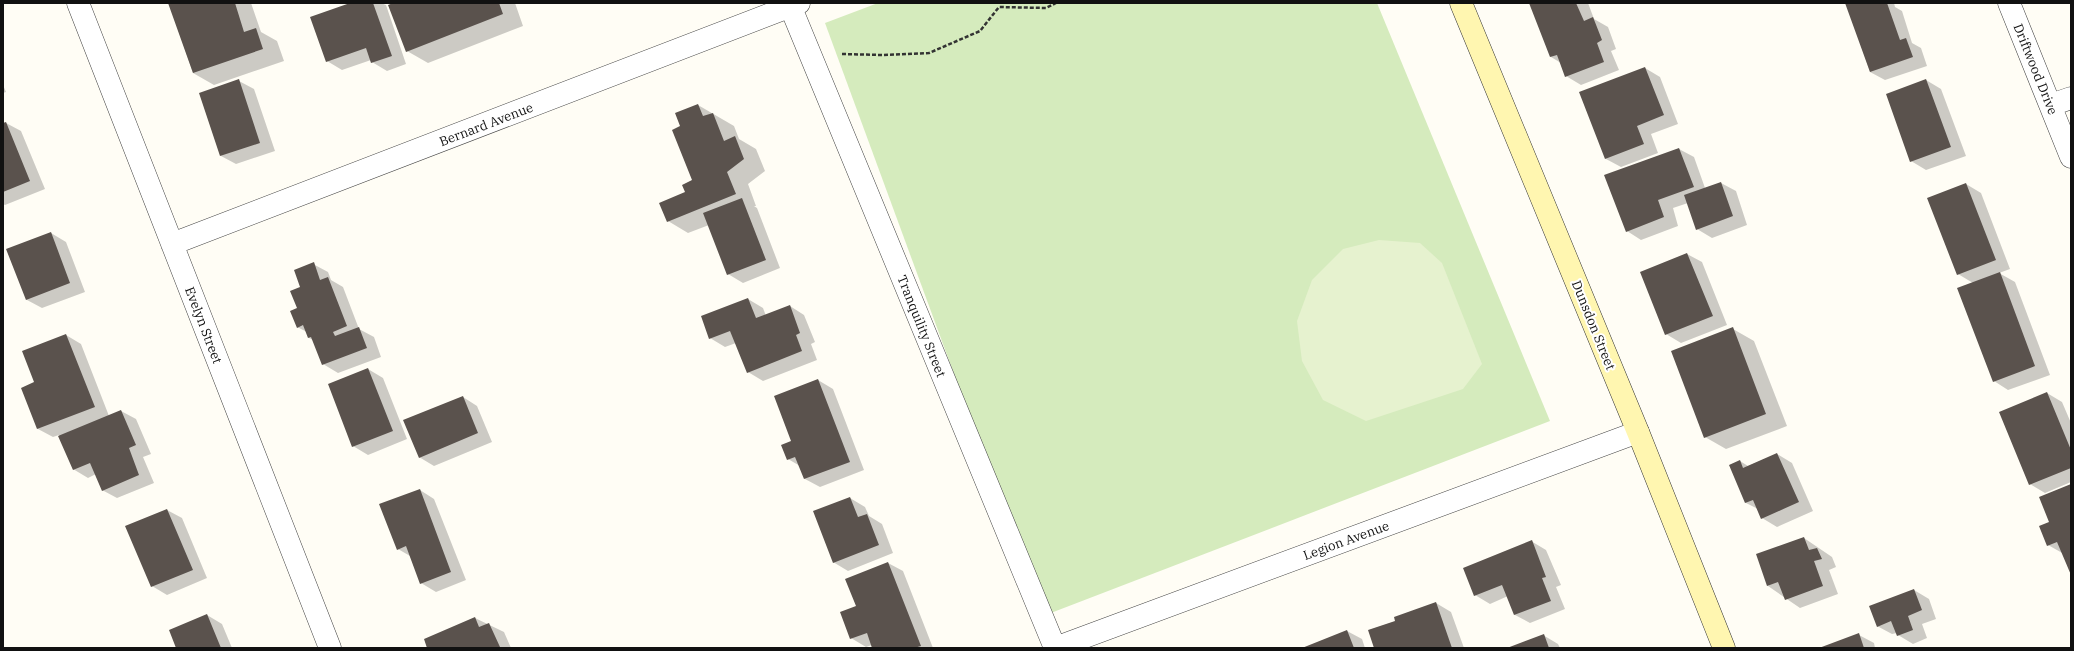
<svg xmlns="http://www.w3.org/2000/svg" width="2074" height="651" font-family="'IBM Plex Serif',serif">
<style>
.green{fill:#d5ebbd}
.pitch{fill:#e6f2cf}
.shadow{fill:#0003}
.building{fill:#5a524d}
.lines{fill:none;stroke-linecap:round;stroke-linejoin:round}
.street-casing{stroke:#444;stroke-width:23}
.secondary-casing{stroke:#333;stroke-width:23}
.path{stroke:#333;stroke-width:2.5;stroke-dasharray:4 2;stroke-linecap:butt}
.street{stroke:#fff;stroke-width:22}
.secondary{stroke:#fff6b0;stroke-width:22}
.labels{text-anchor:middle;stroke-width:4;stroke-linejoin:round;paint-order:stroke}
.street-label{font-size:13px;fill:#111;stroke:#fff}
</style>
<rect width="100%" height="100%" fill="#fffdf5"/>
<path class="green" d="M878 3H1377L1550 421 1043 616 825 23Z"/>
<path class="pitch" d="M1379 240 1420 243 1442 263 1482 364 1463 389 1366 421 1323 400 1302 361 1297 321 1312 280 1343 249Z"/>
<path class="shadow" d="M169 3H251L261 32 277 41 284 61 214 85 193 73Z
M353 3H381L386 5 406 64 387 71 372 62 371 60 342 70 327 61Z
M396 3H515L523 26 428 63 407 51Z
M1530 3H1588L1594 19 1608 27 1616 49 1611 51 1619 70 1581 85 1566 76 1561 63 1551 57Z
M1847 3H1894L1895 7 1902 11 1912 43 1921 48 1927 66 1885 80 1870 72Z
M1645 68 1660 77 1678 124 1651 134 1658 153 1621 167 1606 159Z
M1926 80 1941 89 1966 156 1926 170 1911 161Z
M239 81 254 89 275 151 236 164 221 156Z
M3 85 6 92 3 93Z
M698 105 734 126 739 139 756 149 765 171 748 184 756 206H754L757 208 780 268 743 283 728 274 709 225 688 233 668 221 693 181 681 127Z
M6 123 21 131 45 189 5 205 3 204V124Z
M1679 149 1694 157 1705 188 1721 183 1736 191 1747 225 1712 238 1697 229 1688 203 1673 208 1678 226 1641 240 1627 231Z
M1966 184 1981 193 2010 269 1999 273 2015 282 2050 375 2008 390 1994 381 1973 283 1958 274Z
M51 233 66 242 85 292 42 308 27 300Z
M1687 254 1702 262 1727 325 1681 343 1666 334Z
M313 264 328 272 331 280 343 287 359 329 374 337 381 357 338 373 323 364 313 340 309 338 307 332 297 327 302 287Z
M748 299 763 308 766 316 790 306 804 315 815 342 811 344 817 360 763 381 748 372 736 343 725 347 710 338Z
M1733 329 1754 341 1787 426 1726 449 1705 437Z
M66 335 81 344 109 416 121 411 136 419 151 454 143 457 154 483 117 498 102 490 96 474 88 478 73 469 59 435 53 437 38 429 23 388 35 383Z
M368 369 383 378 407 439 368 455 353 446Z
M818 380 833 389 864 470 820 487 805 479 800 466 788 459 792 442Z
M2047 393 2062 402 2071 423V482L2045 493 2030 484Z
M463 397 477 406 492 442 434 466 419 457Z
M1777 454 1792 463 1813 511 1777 527 1762 518 1758 509 1746 503 1730 465 1740 461 1748 466Z
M2071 485V573L2064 554 2048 545 2050 522Z
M420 490 434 499 466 580 436 592 421 583 410 556 398 549Z
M850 498 865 507 869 516 882 524 893 553 848 571 833 562Z
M167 510 182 518 207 578 167 595 152 586Z
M1804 538 1832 557 1836 567 1829 570 1838 594 1800 608 1768 586Z
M1531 541 1546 550 1561 585 1556 587 1565 609 1530 623 1515 615 1508 596 1490 604 1475 595Z
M888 563 903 571 933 648H874L872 645 866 647 851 638 857 606Z
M1914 590 1929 599 1936 619 1922 624 1927 638 1913 644 1898 635 1897 633 1892 634 1877 626Z
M1436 603 1451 612 1464 648H1375L1396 621Z
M207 615 222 624 232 648H177Z
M475 618 504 632 511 648H429L425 640Z
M1347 631 1362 639 1365 648H1304Z
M1543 635 1558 644 1560 648H1509Z
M1859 635 1874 643 1875 648H1821Z"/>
<path class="building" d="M168 3H235L244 32 256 28 263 49 193 73Z
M350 3H373L392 56 371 63 366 48 326 62 310 17Z
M393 3H499L503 14 406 52 388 5Z
M1529 3H1576L1584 21 1593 17 1602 40 1597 43 1604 62 1565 77 1557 55 1550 57Z
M1845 3H1887L1900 40 1906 38 1913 57 1870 72Z
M1645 67 1664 115 1637 126 1644 144 1605 159 1579 92Z
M239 79 260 143 220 156 199 93Z
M1926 79 1951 147 1910 162 1886 94Z
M698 104 703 116 713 113 724 141 735 136 744 159 727 172 736 194 667 222 659 203 685 192 682 185 692 180 672 130 680 126 675 113Z
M6 122 30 181 3 192V123Z
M1679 148 1694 187 1658 200 1664 217 1626 232 1604 175Z
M1721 182 1733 216 1696 230 1684 195Z
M1966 183 1996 260 1957 275 1927 198Z
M742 198 766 260 727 275 703 213Z
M51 232 70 283 26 300 6 249Z
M1687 253 1713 316 1665 335 1640 272Z
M314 262 320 280 328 277 347 326 333 332 335 336 359 327 367 348 322 365 311 337 308 338 303 325 297 328 290 311 297 308 290 291 300 287 294 270Z
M2000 272 2035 366 1993 382 1957 288Z
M748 298 756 318 790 305 800 333 796 335 802 351 747 373 730 331 709 339 701 316Z
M1733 327 1766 414 1704 438 1671 351Z
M66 334 95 407 37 429 21 388 34 382 22 351Z
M368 368 393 431 352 447 328 384Z
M818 379 850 462 804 479 795 457 787 460 781 445 791 441 774 396Z
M2047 392 2071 450V468L2029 485 1999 412Z
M463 396 478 433 419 458 403 420Z
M121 410 136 445 129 448 139 475 102 491 90 463 73 470 58 436Z
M1777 453 1799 502 1761 519 1753 500 1745 503 1729 465 1740 460 1743 468Z
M2071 484V575L2057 542 2047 546 2039 526 2049 522 2039 497Z
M420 489 451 572 420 584 406 546 397 550 379 504Z
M850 497 858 517 867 514 879 545 833 563 813 511Z
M167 509 193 570 151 587 125 526Z
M1804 537 1809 550 1817 548 1822 559 1814 561 1823 586 1785 600 1778 582 1767 586 1756 554Z
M1532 540 1546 577 1542 578 1551 601 1514 615 1502 585 1474 596 1463 568Z
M888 562 921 646 914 648H872L867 633 850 639 840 612 856 606 845 579Z
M1914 589 1922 610 1908 616 1913 630 1897 636 1891 621 1877 627 1869 606Z
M1436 602 1452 648H1374L1368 630 1395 621 1394 617Z
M207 614 221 648H176L169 630Z
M475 617 479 627 489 623 500 647 427 648 424 639Z
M1347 630 1354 648H1302Z
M1859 633 1864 648H1819Z
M1544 634 1549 648H1507Z"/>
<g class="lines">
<g class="street-casing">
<path id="street" d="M78 3 330 648
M789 3 1055 648
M2009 3 2071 157
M2051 105 2071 98
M172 244 799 3
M1055 648 1638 432"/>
</g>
<g class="secondary-casing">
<path id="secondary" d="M1461 3 1638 432 1724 648"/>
</g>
<path class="path" d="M842 54 883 55 929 53 980 31 999 7 1046 8 1056 3"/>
<use href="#street" class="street"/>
<use href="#secondary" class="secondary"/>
</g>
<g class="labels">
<g class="street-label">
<text transform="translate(2036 69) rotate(68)" y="5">Driftwood Drive</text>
<text transform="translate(486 124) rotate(-21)" y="5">Bernard Avenue</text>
<text transform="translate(204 325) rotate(69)" y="5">Evelyn Street</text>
<text transform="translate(1594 325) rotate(68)" y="5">Dunsdon Street</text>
<text transform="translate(922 326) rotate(68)" y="5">Tranquility Street</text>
<text transform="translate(1346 540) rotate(-20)" y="5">Legion Avenue</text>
</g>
</g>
<rect width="2074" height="651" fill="none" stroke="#111111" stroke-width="8"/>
</svg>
